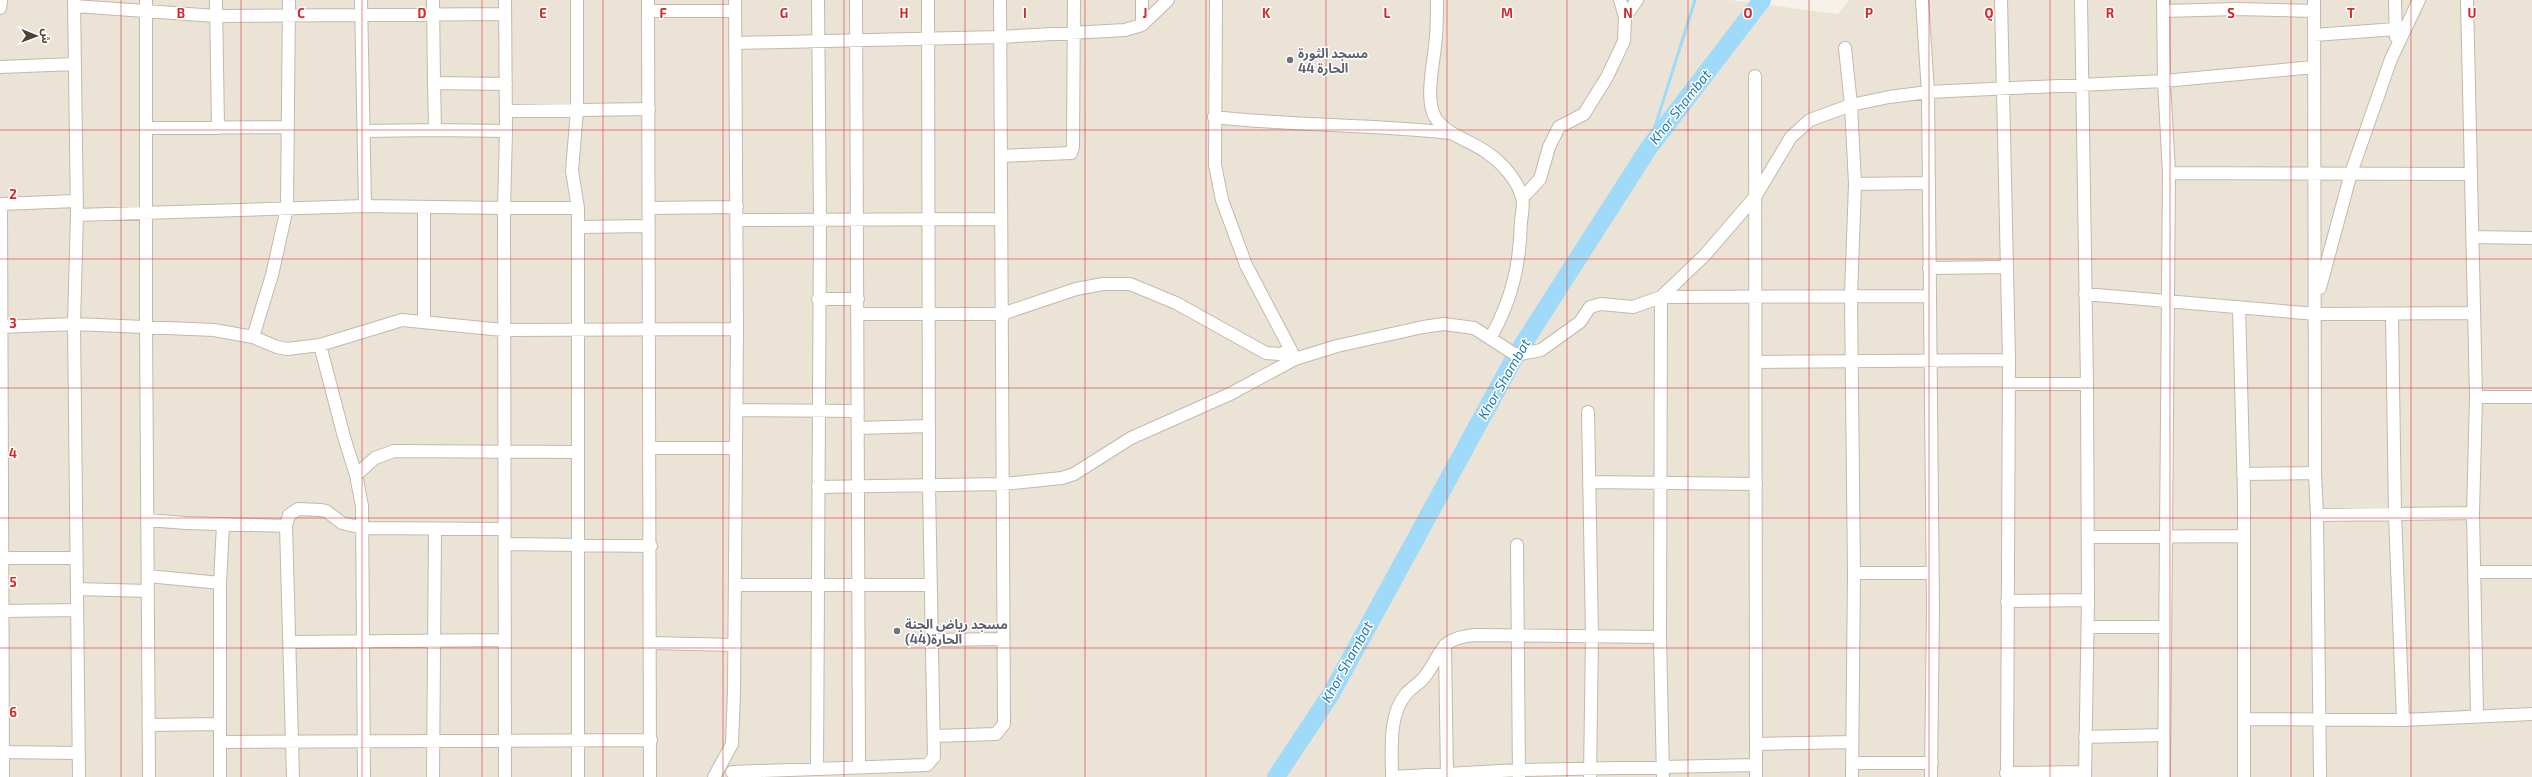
<svg xmlns="http://www.w3.org/2000/svg" width="2532" height="777" font-family="'Exo 2','Noto Sans Arabic',sans-serif">
<style>
.residential{fill:#ebe3d6}
.lines{fill:none;stroke-linecap:round;stroke-linejoin:round}
.stream{stroke:#9fdbf9;stroke-width:3}
.river{stroke:#9fdbf9;stroke-width:18}
.minor-casing{stroke:#c3b9aa;stroke-width:14}
.minor{stroke:#fff;stroke-width:12}
.grid{fill:none;stroke:#d62828;stroke-width:1;stroke-opacity:0.55}
.worship-dot{fill:#6b7280;stroke:#fff;stroke-width:1.5}
.labels{text-anchor:middle;stroke-width:3;stroke-linejoin:round;paint-order:stroke}
.worship-label{font-size:13px;font-weight:bold;fill:#5b616d;stroke:#fff;text-anchor:start}
.water-label{font-size:14px;font-style:italic;fill:#1f7aaa;stroke:#fff}
.grid-label{font-size:13px;text-anchor:middle;font-weight:bold;fill:#d62828;stroke:#fff;stroke-width:3;stroke-linejoin:round;paint-order:stroke}
</style>
<rect width="100%" height="100%" fill="#f6f1e9"/>
<path class="residential" d="M0 0H1730L1838 14 1849 0H2532V777H0Z"/>
<g class="lines">
<path class="stream" d="M1648 149 1695 0"/>
<path class="river" d="M1276 777 1331 694 1516 355 1648 149 1762 0"/>
<g class="minor-casing">
<path id="minor" d="M74 0 77 215 74 324 79 777
M146 0V326L149 777
M216 0 218 128
M361 0 365 206
M433 0 434 83
M505 0 506 131
M648 0 650 777
M856 0 859 767
M1216 0 1215 165 1222 200 1246 265 1295 358
M1437 0C1437 12 1437 24 1436 36 1435 58 1424 98 1435 117 1446 136 1473 141 1489 154 1503 164 1517 180 1522 197 1524 204 1522 214 1521 221 1520 265 1512 299 1491 337
M1922 0 1928 92 1933 608 1931 777
M2001 0 2009 360 2007 777
M2081 0 2087 384 2088 600 2085 777
M2163 0 2164 81 2169 173 2164 777
M2314 0 2315 473 2317 515 2320 777
M2395 0 2396 37
M2467 0 2476 397 2473 513 2477 715
M74 6 216 16 505 14
M0 8 1 0
M648 11H735
M2163 11 2237 9 2314 11
M1625 17 1637 0
M1142 25V0
M2314 35 2396 29
M736 43 1000 37 1125 30 1142 25 1168 0
M1845 48 1851 105 1855 184 1851 295 1854 573 1852 777
M0 67 75 64
M1755 76 1756 777
M506 84 434 83 435 130 506 131 504 208H578L572 171 577 110V0
M506 111 649 109
M1214 117C1292 126 1371 124 1450 133
M147 128 288 127
M364 131 435 130
M1001 156 1071 153 1073 147 1074 0
M2169 173 2471 174
M1855 184 1928 183
M1522 198 1540 179 1549 147 1559 127 1584 114 1607 77 1624 41 1625 17 1620 0
M424 207V321
M578 208V777
M649 208 737 207
M77 215 365 206 504 208 505 777
M737 220 1001 219
M578 227 649 226
M2473 237 2532 238
M1929 268 2007 267
M2320 288 2351 173 2391 59 2419 0
M2085 294 2316 314 2474 313
M818 299H858
M2239 307 2244 495V777
M858 314H1002L1076 289 1103 284H1130L1176 303 1266 353 1279 354 1290 351
M2392 315 2395 515 2403 720
M0 327 74 324 214 330 253 337 277 347 287 349 320 345 402 320 503 330 737 329
M253 337 272 275 287 208 289 0
M320 345 344 437 356 475 362 506 364 777
M1756 362 2009 360
M2009 384H2087
M2476 397H2532
M736 410 858 411
M1588 412 1592 636 1590 777
M858 428 929 426
M650 448H736
M2243 474 2315 473
M356 475 375 458 394 451 578 452
M1589 482 1756 484
M818 487 1003 484 1062 478 1074 474 1131 438 1230 394 1295 359 1337 346 1423 327 1444 324 1474 328 1516 355 1541 350 1580 322 1590 307 1601 304 1633 307 1661 297 1704 256 1755 197 1791 137 1810 120 1851 105 1889 97 1928 92 2164 81 2314 67
M2317 515 2473 513
M147 520 186 523 286 526
M2088 537 2244 536
M505 544 651 546
M1517 545 1519 777
M0 558H76
M2475 572H2532
M1854 573H1932
M148 576 220 583
M736 585H930
M77 589 148 591
M2007 601 2088 600
M1 611 77 610
M2088 627H2165
M931 640 1003 639
M290 642 505 640
M651 643 735 645
M1445 645 1447 777
M2244 719 2403 720 2532 714
M149 725 220 724
M934 736 996 734 1004 724 1000 0
M2085 737 2164 735
M220 742 651 740
M1756 744 1851 742
M0 752 79 753
M1852 763H1932
M817 769 820 220 818 0
M732 772 927 765 934 757 929 486 928 0
M2006 773 2085 772
M3 777 1 204 76 201
M220 777V583L223 525
M293 777 286 526 289 515 298 509 320 510 326 511 342 523 363 528 505 529
M433 777 435 529
M714 777 732 744 734 692 737 329 735 0
M1392 777C1392 751 1388 715 1406 694 1412 687 1421 683 1426 675 1444 650 1439 639 1474 635L1660 637
M1392 777 1519 770 1756 765
M1663 777 1660 637 1661 297 1928 296"/>
</g>
<use href="#minor" class="minor"/>
</g>
<path class="grid" d="M121 0V777M241 0V777M362 0V777M482 0V777M603 0V777M723 0V777M844 0V777M965 0V777M1085 0V777M1206 0V777M1326 0V777M1447 0V777M1567 0V777M1688 0V777M1809 0V777M1929 0V777M2050 0V777M2170 0V777M2291 0V777M2411 0V777M0 130H2532M0 259H2532M0 388H2532M0 518H2532M0 648H2532"/>
<g class="worship-dot">
<circle cx="1290" cy="60" r="4"/>
<circle cx="897" cy="631" r="4"/>
</g>
<g class="labels">
<g class="worship-label">
<text x="1298" y="58">مسجد الثورة<tspan x="1298" dy="15">الحارة 44</tspan></text>
<text x="905" y="629">مسجد رياض الجنة<tspan x="905" dy="15">الحارة(44)</tspan></text>
</g>
<g class="water-label">
<text transform="translate(1680 107) rotate(-52)" y="5">Khor Shambat</text>
<text transform="translate(1504 379) rotate(-60)" y="5">Khor Shambat</text>
<text transform="translate(1347 662) rotate(-61)" y="5">Khor Shambat</text>
</g>
</g>
<g class="grid-label">
<text x="181" y="18">B</text>
<text x="301" y="18">C</text>
<text x="422" y="18">D</text>
<text x="543" y="18">E</text>
<text x="663" y="18">F</text>
<text x="784" y="18">G</text>
<text x="904" y="18">H</text>
<text x="1025" y="18">I</text>
<text x="1145" y="18">J</text>
<text x="1266" y="18">K</text>
<text x="1387" y="18">L</text>
<text x="1507" y="18">M</text>
<text x="1628" y="18">N</text>
<text x="1748" y="18">O</text>
<text x="1869" y="18">P</text>
<text x="1989" y="18">Q</text>
<text x="2110" y="18">R</text>
<text x="2231" y="18">S</text>
<text x="2351" y="18">T</text>
<text x="2472" y="18">U</text>
<text x="13" y="199">2</text>
<text x="13" y="328">3</text>
<text x="13" y="458">4</text>
<text x="13" y="587">5</text>
<text x="13" y="717">6</text>
</g>
<g transform="translate(36 36) rotate(91)" stroke="#ffffff" stroke-width="3" paint-order="stroke">
<path d="M0-3L7 15L0 10L-7 15Z" fill="#4b4136"/>
<text y="-6" font-size="11" font-weight="bold" text-anchor="middle" fill="#4b4136">ش</text>
</g>
</svg>
